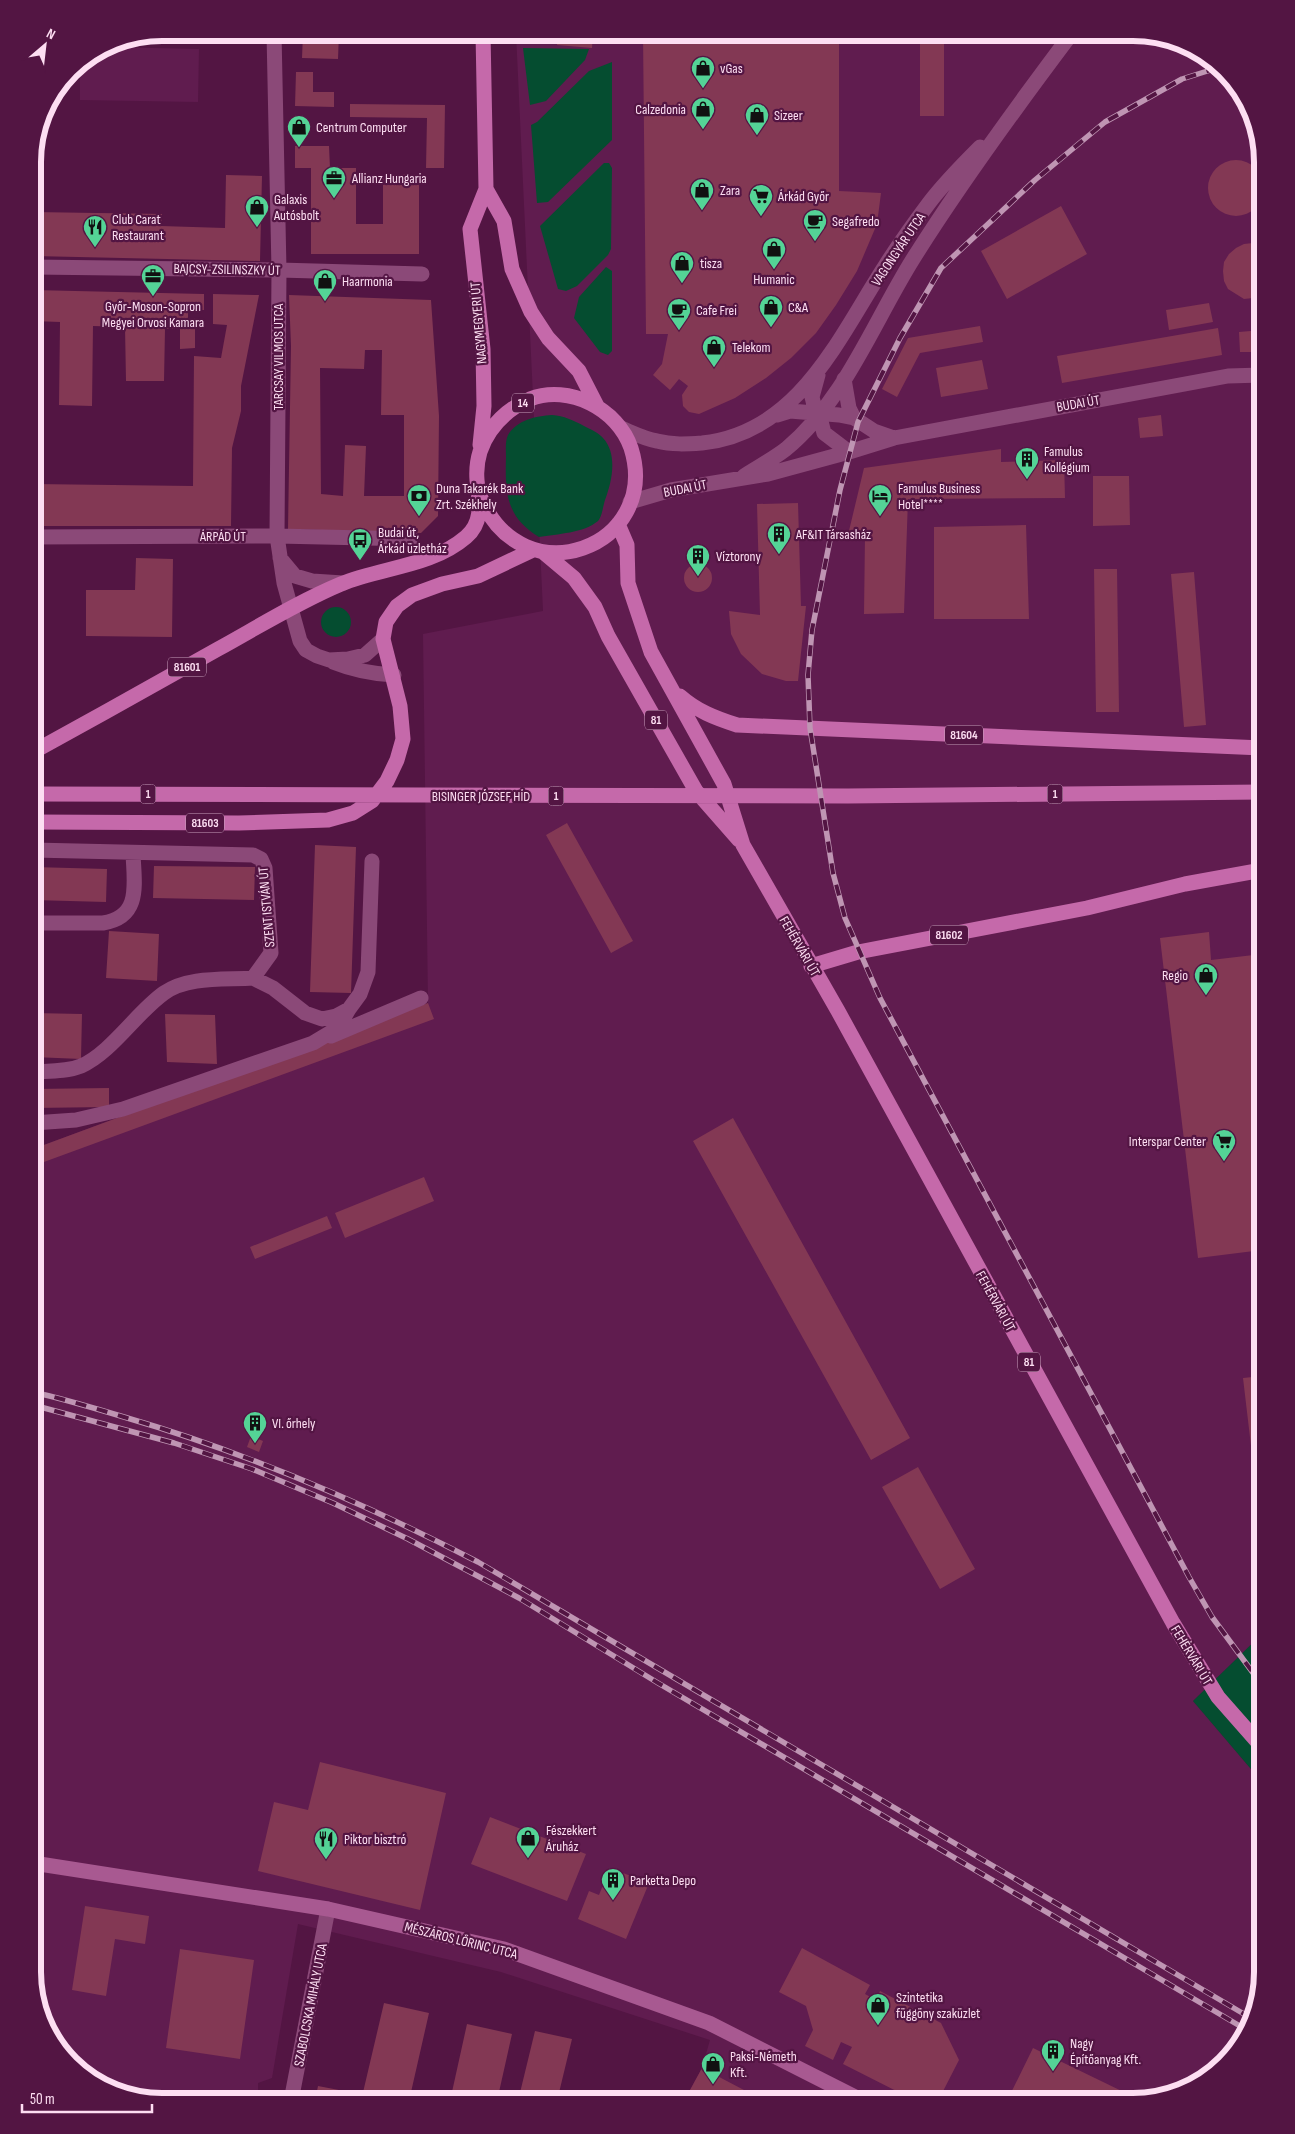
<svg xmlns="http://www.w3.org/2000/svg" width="1295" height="2134" font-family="'Sofia Sans Condensed',sans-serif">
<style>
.built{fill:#601c4f}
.green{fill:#054d30}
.building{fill:#833854;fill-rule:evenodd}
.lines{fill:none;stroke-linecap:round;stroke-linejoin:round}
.street{stroke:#8b4978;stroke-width:15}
.secondary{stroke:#a85991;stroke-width:15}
.primary{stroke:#c569aa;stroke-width:15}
.rail-casing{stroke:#bf95b3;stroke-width:5.5}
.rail{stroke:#531543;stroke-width:4;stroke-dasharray:11;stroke-linecap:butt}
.labels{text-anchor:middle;stroke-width:4.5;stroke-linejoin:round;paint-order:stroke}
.shield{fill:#531543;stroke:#caa2be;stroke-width:1}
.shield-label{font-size:12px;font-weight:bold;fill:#fddef2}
.poi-label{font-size:14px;fill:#fddef2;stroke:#531543;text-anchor:start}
.street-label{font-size:14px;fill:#fddef2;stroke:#531543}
.rim{fill:none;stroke:#fddef2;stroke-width:6}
</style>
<rect width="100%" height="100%" fill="#531543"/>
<path class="built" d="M516 33H1141L1205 55 1249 105 1262 163V1634L1193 1701 1262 1782V1972L1241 2043 1190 2088 1132 2101H684L702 2068 710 2040 501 1972 298 1924 272 2078 258 2083V2101H154L91 2080 46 2029 33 1971V1149L428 1003 423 634 543 611Z
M106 47 199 49 198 102 80 100V64Z"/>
<path class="green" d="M523 48 589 49 585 60 546 101 530 105Z
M612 62V140L548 202 537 203 531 125 537 122 589 71Z
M604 163H609L612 168 611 249 608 255 577 286 566 291 558 289 540 226Z
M606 267 612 271V351L608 355 600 352 574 318 579 297Z
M552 415C564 416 573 420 584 426 590 429 599 433 603 438 618 454 612 482 605 500 603 506 602 517 598 521 584 533 557 534 539 537 506 517 505 493 506 457 506 451 505 441 508 435 517 420 536 416 552 415Z
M321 622a15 15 0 1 1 30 0a15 15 0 1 1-30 0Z
M1262 1634V1782L1193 1701Z"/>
<path class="building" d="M303 33H339L338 59 302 58Z
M558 33H593L592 48 557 45Z
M643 33H944V116H920V41L839 40V191L881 193 877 224 857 271 836 305 816 333 791 358 766 378 735 398 699 414 689 412 683 406 682 395 688 386 679 379 670 390 653 375 662 364 668 334H646Z
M296 72H313V92H334V107L295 106Z
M350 104 445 105 444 168H426L427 118 350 117Z
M295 146H329L330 168H356V224H383V174H419V254H311V168H295Z
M1208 188a28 28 0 1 1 56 0a28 28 0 1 1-56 0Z
M226 175 262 176 260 261 33 256V212L162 214 161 226 225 228Z
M1061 206 1087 254 1007 299 981 251Z
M1253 243 1262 246V297L1244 299 1228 289 1224 281 1223 271 1224 262 1229 254 1236 248 1244 244Z
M33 290 204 294V310H188V319L195 318V348L180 349V329H165L164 381H126L125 327 93 326 92 406 59 405 60 322 33 321Z
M213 294 259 295 241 386V411L232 448 231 526H33V484L193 486 194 356 221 358 227 325 213 324Z
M289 295 431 300 439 416 438 516 421 533 288 529 291 346ZM365 350H382L381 415H404V496H364L366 446 345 445 343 496 321 494 320 368 364 369Z
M1209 303 1213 322 1169 330 1166 310Z
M980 326 983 342 920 353 897 397 882 389 908 338Z
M1218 328 1222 355 1062 383 1057 356Z
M1262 330V352H1240L1239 332Z
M982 360 988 389 941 397 936 368Z
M1161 415 1163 436 1140 438 1138 418Z
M1262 420V448L1254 449 1252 421Z
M1001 449V462L1064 460 1065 498 908 499 904 613 864 614 865 535H848L864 468Z
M1093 476H1129L1130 525 1093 526Z
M798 503 801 606H806L798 681H786L762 674 741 654 731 634 729 611 760 615 757 504Z
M1026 525 1029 619H934V527Z
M136 558 173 559 172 637 86 636V590H135Z
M684 578a14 14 0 1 1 28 0a14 14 0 1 1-28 0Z
M1094 569H1117L1119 712H1096Z
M1194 572 1206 725 1184 727 1171 574Z
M567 823 633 941 611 953 546 835Z
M315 845 356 847 351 993 310 992Z
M154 866 255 867 254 900 153 898Z
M33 867 107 869 106 902 33 900Z
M109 931 159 934 157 981 106 978Z
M1209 932 1211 960 1262 954V1250L1198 1258 1160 938Z
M428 1003 434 1019 33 1166V1149Z
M33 1013 82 1014 81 1059 33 1057Z
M165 1014 215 1015 217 1064 167 1062Z
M109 1088V1107L33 1108V1089Z
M733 1118 910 1438 871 1460 693 1141Z
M424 1177 434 1201 345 1238 335 1213Z
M327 1216 332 1228 255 1259 250 1247Z
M1262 1376V1522H1260L1243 1378Z
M251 1436 263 1441 259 1452 247 1447Z
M918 1467 975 1569 940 1589 882 1487Z
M320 1762 446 1793 420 1910 258 1871 274 1802 308 1810Z
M490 1817 586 1854 567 1901 471 1864Z
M610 1868 649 1883 626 1939 578 1919 589 1891 599 1895Z
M85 1906 149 1916 145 1944 115 1939 106 1996 72 1990Z
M802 1948 870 1985 865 1994 876 2000 880 1991 941 2023 959 2060 938 2101H916L843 2064 852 2047 841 2042 833 2060 805 2046 813 2030 806 2006 779 1992Z
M180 1949 254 1960 240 2059 166 2048Z
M384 2003 429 2013 409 2101H361Z
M467 2024 512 2034 497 2101H450Z
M535 2031 572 2039 557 2101H518Z
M1033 2048 1134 2097 1132 2101H1007Z
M702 2068 765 2101H684Z
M318 2086 344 2091 342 2101H315Z"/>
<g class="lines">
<path class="street" d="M274 33 279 270 277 536 284 583 300 641 306 650 317 656 329 660 348 659 365 655 383 639
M33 267 279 270 422 274
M818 375 812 397 814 405 819 414 824 433 849 452
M844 379 849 408 854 418
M777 415 790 411 839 415 854 418 874 431 894 438
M621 428C633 433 645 439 657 441 672 445 687 444 702 443 799 433 839 337 885 266 899 244 914 223 929 203 944 183 962 165 980 147
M744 476C758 467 773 459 786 449 845 400 873 323 913 259 962 181 1017 106 1072 33
M630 502 671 490 768 474 849 452 894 438 1228 376 1262 375
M33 537 277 536 412 539
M280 558 295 576 312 581 343 583
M333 662C353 670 372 674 394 675
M33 923H103C142 917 134 883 133 853
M253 978 273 988 305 1013 322 1019 336 1016 349 1009 360 994 368 972 372 861
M331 1036 421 998
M33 1072C49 1071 66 1072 81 1066 111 1053 137 1012 164 993 188 976 225 980 253 978L271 953 265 868 261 859 253 855 33 850
M33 1123 76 1120 123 1109 313 1043 338 1028 349 1009
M291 2101 328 1909"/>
<path class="secondary" d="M33 1863 328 1909 504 1949 709 2023 863 2101"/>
<path class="primary" d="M486 189 504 221 512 269 531 312 548 338 579 371 597 406
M480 445 484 406 483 349 470 229 486 189 483 33
M618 524 627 545 628 583 651 652 724 784 743 845 838 1011 1173 1623 1218 1697 1262 1747
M543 552 574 578 595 607 608 636 696 791 739 840
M680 696C697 711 715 718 737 725L1262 748
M33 752C95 718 156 684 218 649 258 627 298 602 341 584 382 567 431 567 466 537 484 522 479 500 477 480 474 443 498 413 530 399 569 384 618 409 631 448 662 547 522 600 480 496
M33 794 848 796 1262 792
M33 822 239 823 328 820 353 813 372 801 387 781 397 760 403 739 400 706 383 639 386 622 397 606 412 595 442 584 478 576 533 550
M811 966 858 952 1087 908 1185 884 1262 870"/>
<g class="rail-casing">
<path id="rail" d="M1217 68 1182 79 1105 122 1035 180 941 268 900 338 858 422 840 490 812 630 808 675 810 728 833 873 845 918 880 998 1189 1577 1212 1617 1262 1685
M33 1392C64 1399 94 1408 124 1417 248 1453 364 1503 478 1562L1249 2017
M33 1405 174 1443 252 1469 333 1503 408 1539 519 1598 658 1683 1245 2029"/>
</g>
<use href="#rail" class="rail"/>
</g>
<defs>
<g id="shop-pin" transform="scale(1.25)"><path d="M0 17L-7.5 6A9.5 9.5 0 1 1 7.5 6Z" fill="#54d396" stroke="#531543"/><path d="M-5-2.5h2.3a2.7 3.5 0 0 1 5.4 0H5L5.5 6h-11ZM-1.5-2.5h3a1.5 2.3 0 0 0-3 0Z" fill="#111"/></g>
<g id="office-pin" transform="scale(1.25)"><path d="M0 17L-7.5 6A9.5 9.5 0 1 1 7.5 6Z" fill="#54d396" stroke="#531543"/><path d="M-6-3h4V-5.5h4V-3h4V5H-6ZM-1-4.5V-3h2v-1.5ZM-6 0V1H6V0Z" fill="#111"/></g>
<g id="supermarket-pin" transform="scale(1.25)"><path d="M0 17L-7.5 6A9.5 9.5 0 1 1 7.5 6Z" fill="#54d396" stroke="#531543"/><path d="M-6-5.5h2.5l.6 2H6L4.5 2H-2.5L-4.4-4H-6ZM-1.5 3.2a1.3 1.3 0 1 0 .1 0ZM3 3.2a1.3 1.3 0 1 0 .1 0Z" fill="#111"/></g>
<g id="cafe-pin" transform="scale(1.25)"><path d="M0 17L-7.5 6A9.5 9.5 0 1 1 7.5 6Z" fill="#54d396" stroke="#531543"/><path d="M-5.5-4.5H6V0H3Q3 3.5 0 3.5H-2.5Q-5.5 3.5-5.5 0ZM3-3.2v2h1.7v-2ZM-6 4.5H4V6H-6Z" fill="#111"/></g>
<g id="restaurant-pin" transform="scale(1.25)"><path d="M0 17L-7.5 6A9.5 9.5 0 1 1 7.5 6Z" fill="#54d396" stroke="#531543"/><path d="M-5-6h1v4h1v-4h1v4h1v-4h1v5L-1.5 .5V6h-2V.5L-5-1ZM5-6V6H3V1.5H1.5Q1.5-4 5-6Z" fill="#111"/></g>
<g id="building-pin" transform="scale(1.25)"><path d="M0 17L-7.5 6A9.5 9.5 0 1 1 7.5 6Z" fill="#54d396" stroke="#531543"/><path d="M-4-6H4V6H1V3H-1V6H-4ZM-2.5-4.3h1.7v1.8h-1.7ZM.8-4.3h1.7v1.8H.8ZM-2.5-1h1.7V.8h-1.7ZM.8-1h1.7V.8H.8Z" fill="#111"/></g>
<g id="bank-pin" transform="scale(1.25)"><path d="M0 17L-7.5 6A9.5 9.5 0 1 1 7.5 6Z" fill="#54d396" stroke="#531543"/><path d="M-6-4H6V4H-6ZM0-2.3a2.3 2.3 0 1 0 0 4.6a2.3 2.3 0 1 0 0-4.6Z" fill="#111"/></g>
<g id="hotel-pin" transform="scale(1.25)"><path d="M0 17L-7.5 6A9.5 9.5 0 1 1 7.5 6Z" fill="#54d396" stroke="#531543"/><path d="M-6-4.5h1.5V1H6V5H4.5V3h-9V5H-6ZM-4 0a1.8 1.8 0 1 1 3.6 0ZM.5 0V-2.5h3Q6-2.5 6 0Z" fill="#111"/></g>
<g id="bus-pin" transform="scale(1.25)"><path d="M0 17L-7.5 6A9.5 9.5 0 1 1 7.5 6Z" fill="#54d396" stroke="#531543"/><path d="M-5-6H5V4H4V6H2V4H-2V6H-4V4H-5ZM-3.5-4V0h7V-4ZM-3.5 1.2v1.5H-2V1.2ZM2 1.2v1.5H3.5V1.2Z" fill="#111"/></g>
</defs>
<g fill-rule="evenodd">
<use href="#shop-pin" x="703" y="68"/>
<use href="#shop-pin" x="703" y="109"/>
<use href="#shop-pin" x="757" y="115"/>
<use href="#shop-pin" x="299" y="127"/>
<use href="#office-pin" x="334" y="178"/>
<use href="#shop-pin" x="702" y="190"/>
<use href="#supermarket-pin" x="761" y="196"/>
<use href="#shop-pin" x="257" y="207"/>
<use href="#cafe-pin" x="815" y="221"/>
<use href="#restaurant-pin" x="95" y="227"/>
<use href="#shop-pin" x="774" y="249"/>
<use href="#shop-pin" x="682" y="263"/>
<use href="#office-pin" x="153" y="276"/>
<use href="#shop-pin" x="325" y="281"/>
<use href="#shop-pin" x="771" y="307"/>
<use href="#cafe-pin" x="679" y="310"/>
<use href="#shop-pin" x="714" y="347"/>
<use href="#building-pin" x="1027" y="459"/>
<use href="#bank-pin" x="419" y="496"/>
<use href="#hotel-pin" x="880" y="496"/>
<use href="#building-pin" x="779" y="534"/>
<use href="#bus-pin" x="360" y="540"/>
<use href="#building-pin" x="698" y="556"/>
<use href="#shop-pin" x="1206" y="975"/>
<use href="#supermarket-pin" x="1224" y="1141"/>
<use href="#building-pin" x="255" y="1423"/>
<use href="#shop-pin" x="528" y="1838"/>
<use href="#restaurant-pin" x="326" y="1839"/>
<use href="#building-pin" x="613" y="1880"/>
<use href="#shop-pin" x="878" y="2005"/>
<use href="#building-pin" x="1053" y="2051"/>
<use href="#shop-pin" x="713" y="2064"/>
</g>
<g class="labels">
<g class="shield">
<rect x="512" y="393.5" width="22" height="19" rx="4"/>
<rect x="168" y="657.5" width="38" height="19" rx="4"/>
<rect x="645" y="710.5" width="22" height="19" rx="4"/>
<rect x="945" y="725.5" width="38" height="19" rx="4"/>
<rect x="140.5" y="784.5" width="15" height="19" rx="4"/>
<rect x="1047.5" y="784.5" width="15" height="19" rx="4"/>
<rect x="548.5" y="786.5" width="15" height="19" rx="4"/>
<rect x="186" y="813.5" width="38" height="19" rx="4"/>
<rect x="930" y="925.5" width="38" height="19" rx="4"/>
<rect x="1018" y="1352.5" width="22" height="19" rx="4"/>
</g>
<g class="shield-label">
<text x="523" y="407">14</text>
<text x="187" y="671">81601</text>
<text x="656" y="724">81</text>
<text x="964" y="739">81604</text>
<text x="148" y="798">1</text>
<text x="1055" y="798">1</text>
<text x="556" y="800">1</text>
<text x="205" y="827">81603</text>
<text x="949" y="939">81602</text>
<text x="1029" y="1366">81</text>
</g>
<g class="poi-label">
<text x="720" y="73">vGas</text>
<text x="686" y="114" text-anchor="end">Calzedonia</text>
<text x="774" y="120">Sizeer</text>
<text x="316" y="132">Centrum Computer</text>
<text x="352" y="183">Allianz Hungaria</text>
<text x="720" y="195">Zara</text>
<text x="778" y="201">Árkád Győr</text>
<text x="274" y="204">Galaxis<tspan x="274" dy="16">Autósbolt</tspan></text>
<text x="112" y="224">Club Carat<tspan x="112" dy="16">Restaurant</tspan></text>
<text x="832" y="226">Segafredo</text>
<text x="700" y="268">tisza</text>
<text x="774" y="284" text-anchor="middle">Humanic</text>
<text x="342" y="286">Haarmonia</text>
<text x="153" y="311" text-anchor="middle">Győr-Moson-Sopron<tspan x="153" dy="16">Megyei Orvosi Kamara</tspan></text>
<text x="788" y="312">C&amp;A</text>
<text x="696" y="315">Cafe Frei</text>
<text x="732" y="352">Telekom</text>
<text x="1044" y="456">Famulus<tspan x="1044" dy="16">Kollégium</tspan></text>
<text x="436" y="493">Duna Takarék Bank<tspan x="436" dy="16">Zrt. Székhely</tspan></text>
<text x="898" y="493">Famulus Business<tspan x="898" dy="16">Hotel****</tspan></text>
<text x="378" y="537">Budai út,<tspan x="378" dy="16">Árkád üzletház</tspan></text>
<text x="796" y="539">AF&amp;IT Társasház</text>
<text x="716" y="561">Víztorony</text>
<text x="1188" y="980" text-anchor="end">Regio</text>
<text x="1206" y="1146" text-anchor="end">Interspar Center</text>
<text x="272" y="1428">VI. őrhely</text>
<text x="546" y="1835">Fészekkert<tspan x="546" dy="16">Áruház</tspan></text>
<text x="344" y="1844">Piktor bisztró</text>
<text x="630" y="1885">Parketta Depo</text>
<text x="896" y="2002">Szintetika<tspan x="896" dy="16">függöny szaküzlet</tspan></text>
<text x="1070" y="2048">Nagy<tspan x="1070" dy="16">Építőanyag Kft.</tspan></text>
<text x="730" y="2061">Paksi-Németh<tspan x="730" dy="16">Kft.</tspan></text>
</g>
<g class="street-label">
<text transform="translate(898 249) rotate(-56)" y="5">VAGONGYÁR UTCA</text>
<text transform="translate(227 269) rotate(1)" y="5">BAJCSY-ZSILINSZKY ÚT</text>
<text transform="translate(478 323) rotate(-95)" y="5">NAGYMEGYERI ÚT</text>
<text transform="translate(278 357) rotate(-90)" y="5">TARCSAY VILMOS UTCA</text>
<text transform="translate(1078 403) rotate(-10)" y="5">BUDAI ÚT</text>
<text transform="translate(685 488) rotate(-11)" y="5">BUDAI ÚT</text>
<text x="223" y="541">ÁRPÁD ÚT</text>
<text x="481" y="801">BISINGER JÓZSEF HÍD</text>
<text transform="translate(266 907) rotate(-95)" y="5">SZENT ISTVÁN ÚT</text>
<text transform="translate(800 946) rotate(60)" y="5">FEHÉRVÁRI ÚT</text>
<text transform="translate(996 1301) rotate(61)" y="5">FEHÉRVÁRI ÚT</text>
<text transform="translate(1192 1655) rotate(59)" y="5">FEHÉRVÁRI ÚT</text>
<text transform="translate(461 1940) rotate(14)" y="5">MÉSZÁROS LŐRINC UTCA</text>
<text transform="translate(310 2005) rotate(-79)" y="5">SZABOLCSKA MIHÁLY UTCA</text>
</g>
</g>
<path d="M0 0H1295V2134H0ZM162 41H1133A121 121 0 0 1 1254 162V1972A121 121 0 0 1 1133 2093H162A121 121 0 0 1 41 1972V162A121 121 0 0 1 162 41Z" fill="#531543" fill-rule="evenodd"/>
<path class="rim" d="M162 41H1133A121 121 0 0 1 1254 162V1972A121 121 0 0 1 1133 2093H162A121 121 0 0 1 41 1972V162A121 121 0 0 1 162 41Z"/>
<g transform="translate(45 45) rotate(28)" stroke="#531543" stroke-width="4" paint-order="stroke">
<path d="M0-4L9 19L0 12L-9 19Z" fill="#fddef2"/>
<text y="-8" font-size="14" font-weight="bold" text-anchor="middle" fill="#fddef2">N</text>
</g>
<path d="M22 2104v8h130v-8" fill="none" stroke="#fddef2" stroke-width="2.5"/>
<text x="30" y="2104" font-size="15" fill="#fddef2" stroke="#531543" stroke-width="4" paint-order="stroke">50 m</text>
</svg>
